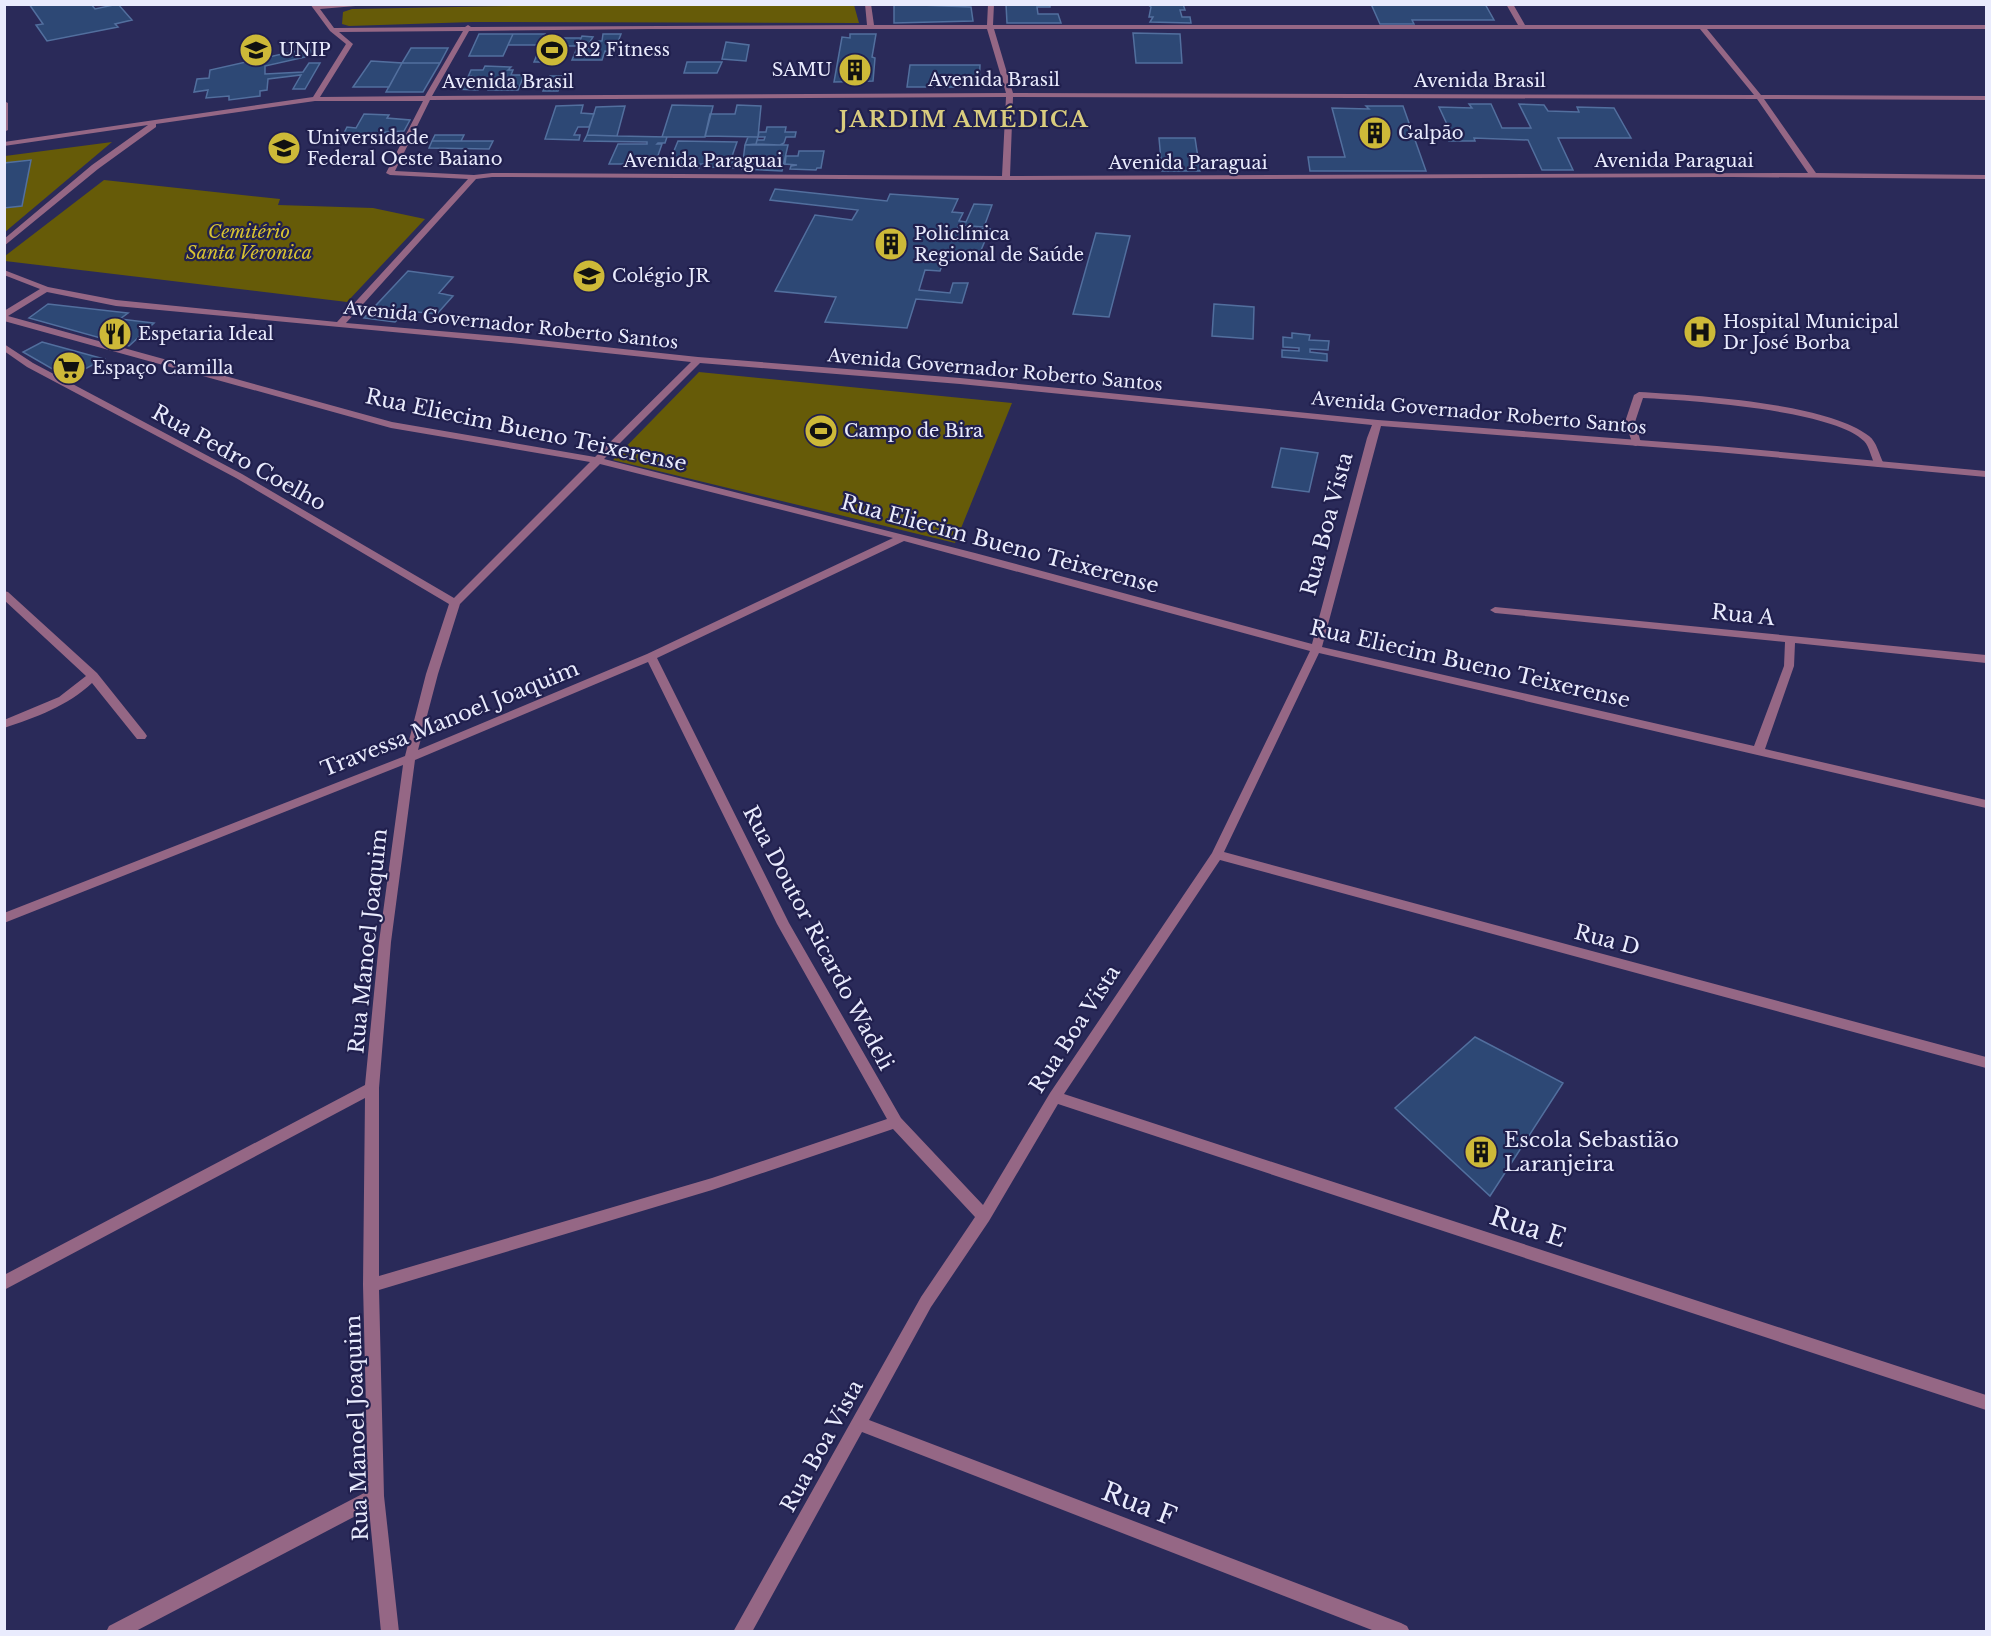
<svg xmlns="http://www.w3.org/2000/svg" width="1991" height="1636" font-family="'Libre Baskerville',serif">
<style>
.green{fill:#665b08}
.building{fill:#2d4875;stroke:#526f9e;stroke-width:1.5}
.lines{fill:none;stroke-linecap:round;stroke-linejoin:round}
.lane{fill:#956785;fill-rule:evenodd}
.street{fill:#956785;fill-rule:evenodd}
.labels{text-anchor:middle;stroke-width:4.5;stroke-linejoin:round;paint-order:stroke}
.far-poi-label{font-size:18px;fill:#e9ebfd;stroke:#21204e;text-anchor:start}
.far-street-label{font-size:18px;fill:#e9ebfd;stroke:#21204e}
.far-park-label{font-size:18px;font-style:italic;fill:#d7c232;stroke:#21204e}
.street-label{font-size:21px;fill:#e9ebfd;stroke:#21204e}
.poi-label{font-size:21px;fill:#e9ebfd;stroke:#21204e;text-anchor:start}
.far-district-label{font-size:22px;font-weight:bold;letter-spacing:1.5px;fill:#d9cc7e;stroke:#21204e}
.near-street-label{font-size:26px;fill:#e9ebfd;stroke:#21204e}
</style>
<rect width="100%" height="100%" fill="#2a2a59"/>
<path class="green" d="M566 5H854L859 23 473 22 349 26 342 24 343 12 352 9Z
M112 142 5 232V156Z
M104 180 280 199 278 205 373 208 425 219 347 302 5 261V256Z
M699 372 1012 403 955 543 613 460Z"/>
<path class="building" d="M29 4H91L95 9 118 4 132 20 115 24 118 27 47 41 36 25 43 24Z
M894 4 971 7 973 21 894 23Z
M1006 4H1050V7H1037L1038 14H1058L1061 23H1007Z
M1147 4H1183L1185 10H1180L1182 17H1190L1191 23 1150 22 1153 17H1149L1151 7Z
M1371 4H1485L1494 20H1412L1414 24H1380Z
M1133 33 1180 34 1182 63H1136Z
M479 34H513L503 56H469Z
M513 34H545L541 45H508Z
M603 34H621L614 52 605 51 602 60H572L582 36 593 37 586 48 599 49 600 45H596L598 41H602Z
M850 34H876L872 57 875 58 873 81 834 82 842 37 850 38Z
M544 38H581L578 46H567L565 53H548L544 62H534Z
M726 42 749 45 746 61 722 59Z
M309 48 314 55 265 66V74L303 72 309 63H320L305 89H293L301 75 268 79 267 90 260 91V96L229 100V96L206 98 208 90 194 92 197 79 209 78 210 70Z
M411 48H448L440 63H402Z
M371 61 402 63 389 87H353Z
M687 62H722L717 73H684Z
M402 63H440L423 92H386Z
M910 65H980L979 87H907Z
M485 66 511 67 508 70H513L511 75H524L518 90H488L489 86 480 87 478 90 453 89 455 84H467L471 76 468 77 471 70H483Z
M550 76H565L558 91H543Z
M1469 104H1491L1502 128H1531L1519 104 1544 105 1548 111 1579 112 1577 107 1614 108 1631 138H1558L1573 170H1542L1528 140 1474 138 1475 141H1449L1447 133H1451L1439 107 1472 108Z
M583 105 581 113 594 114 589 127H578L574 135H580L579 140 545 139 556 106Z
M672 105 713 106 705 137H662Z
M737 105 761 106 758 137 705 136 710 114H735Z
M625 106 617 136 587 135 596 107Z
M1366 106H1403L1426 171H1310L1308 157H1345L1332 108 1369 109Z
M364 114 389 115 387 118 410 120 404 131 386 132 376 136 342 137 347 127 356 128Z
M767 127H786L785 132H796L795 137H786L784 143 780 145 756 144 757 140H764L765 137H758L759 132H766Z
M435 135H464L461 141H432Z
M587 135 617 136 667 137 665 143H658L657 144H662L655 164H609L618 144H647V142L584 141Z
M748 137H758L756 144 745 145Z
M1159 138H1195L1200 171H1162Z
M432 141H493L489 149 429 148Z
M678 141 737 142 730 162H736L734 168 709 167V164H700L699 168H684L685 164 669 163Z
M745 145H788L782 171 742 169Z
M799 151H824L821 168H817L816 170 790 169 791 166 797 165 785 164 786 156H798Z
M31 160 22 206 4 208V163Z
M775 189 887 201 890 194 958 199 952 212 963 213 959 221 966 222 974 204 992 205 984 227 958 225V228L990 229 976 262 944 260 940 271 925 270 919 290 950 293 953 283H968L962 303 916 299 907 328 825 322 836 297 775 291 815 215 852 220 858 210 770 200Z
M1096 233 1130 236 1109 317 1073 314Z
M408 271 453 277 439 293 453 296 437 314 407 311 395 322 364 318Z
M48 304 128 313 120 319 154 323 129 346 29 318Z
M1214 304 1254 307 1253 339 1212 336Z
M1292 333 1310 335 1309 340 1329 341 1328 350 1310 349V352L1327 354V361L1282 357V350L1299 351V348L1283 347V337L1292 338Z
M42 342 104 359 68 378 23 352Z
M1281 448 1318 453 1309 492 1272 487Z
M1475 1037 1563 1083 1490 1196 1395 1108Z"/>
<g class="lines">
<path class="lane" d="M1639 392C1694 395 1827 403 1869 436 1877 442 1879 455 1884 464L1879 467 1876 466C1871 459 1870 447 1864 441 1834 410 1687 400 1643 398L1635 422 1641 443 1636 446 1633 445 1625 422 1634 395Z"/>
<path class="street" d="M310 4H379L320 9 334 28 465 27 468 25 471 27 867 25 865 4H871L874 25H987L988 4H994L993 25H1518L1506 4H1513L1525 25H1986V29H1707L1761 95 1986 96V100L1764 99 1816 173 1986 175V179L1732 177 1006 180 492 177 476 179 346 323 511 337 698 357 960 378 1378 420 1717 446 1986 471V477L1717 452 1381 426 1322 647 1754 746 1784 666 1785 642 1495 613 1490 610 1495 607 1986 655V663L1795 643 1794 666 1765 749 1986 800V808L1319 653 1224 852 1986 1057V1068L1220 860 1064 1094 1986 1395V1410L1058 1104 989 1221 931 1307 869 1420 1401 1623 1407 1626 1410 1632H1377L862 1432 752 1632H733L921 1297 975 1217 893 1129 712 1190 379 1290 384 1496 399 1632H381L369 1509 134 1632H106L109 1626 368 1491 363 1285 365 1098 4 1290V1275L365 1085 379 942 403 765 4 923V913L405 756 426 674 449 604 236 478 27 367 4 351V344L33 363 242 474 454 598 590 462 391 428 4 321V311L40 289 4 275V270L48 287 116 300 337 322 468 179 390 175 386 173 423 101H315L156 124V127L98 169 4 246V239L92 165 148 125 4 146V142L313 97 346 44 330 31ZM649 29H987L1006 93 432 96 469 31ZM994 29H1700L1754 95 1013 93ZM463 31 425 96 320 97 353 44 339 32ZM1006 97 1002 176 492 173 474 175 395 171 430 100ZM1013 97 1757 99 1808 173 1010 176ZM47 292 116 306 511 343 691 362 595 457 392 422 8 316ZM700 363 960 384 1372 425 1367 438 1312 644 975 553 604 459ZM600 464 893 538 647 654 418 750 438 674 460 604ZM904 541 1310 651 1212 853 1050 1093 983 1205 901 1118 789 923 657 658ZM648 662 777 924 887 1119 712 1178 379 1276V1088L391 942 415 760Z
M4 101 8 103V130L4 132Z
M4 591 8 592 97 673 145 733 147 736 145 739H137L92 683C69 705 35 718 4 728V720L59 697 86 676 4 600Z"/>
</g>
<defs>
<g id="university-disc" transform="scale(1.725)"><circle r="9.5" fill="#cdb938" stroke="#21204e"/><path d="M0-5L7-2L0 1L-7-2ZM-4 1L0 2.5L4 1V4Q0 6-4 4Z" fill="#111"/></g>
<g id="stadium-disc" transform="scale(1.725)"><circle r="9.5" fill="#cdb938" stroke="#21204e"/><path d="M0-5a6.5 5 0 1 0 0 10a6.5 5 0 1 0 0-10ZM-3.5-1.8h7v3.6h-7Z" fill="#111"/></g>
<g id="building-disc" transform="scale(1.725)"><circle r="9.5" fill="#cdb938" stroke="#21204e"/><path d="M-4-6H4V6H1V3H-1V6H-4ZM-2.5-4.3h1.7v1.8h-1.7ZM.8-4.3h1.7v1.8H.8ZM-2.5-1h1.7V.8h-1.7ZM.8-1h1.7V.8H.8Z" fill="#111"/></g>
<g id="school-disc" transform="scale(1.725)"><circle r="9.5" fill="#cdb938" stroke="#21204e"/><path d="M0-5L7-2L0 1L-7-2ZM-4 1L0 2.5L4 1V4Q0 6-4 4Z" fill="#111"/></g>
<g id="hospital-disc" transform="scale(1.725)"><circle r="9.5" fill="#cdb938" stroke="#21204e"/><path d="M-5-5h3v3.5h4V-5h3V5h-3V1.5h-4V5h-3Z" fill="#111"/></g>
<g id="restaurant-disc" transform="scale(1.725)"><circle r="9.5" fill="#cdb938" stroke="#21204e"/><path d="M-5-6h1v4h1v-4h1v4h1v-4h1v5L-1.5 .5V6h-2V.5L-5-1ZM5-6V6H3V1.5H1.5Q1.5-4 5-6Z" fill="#111"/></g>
<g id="supermarket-disc" transform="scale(1.725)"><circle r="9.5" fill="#cdb938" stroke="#21204e"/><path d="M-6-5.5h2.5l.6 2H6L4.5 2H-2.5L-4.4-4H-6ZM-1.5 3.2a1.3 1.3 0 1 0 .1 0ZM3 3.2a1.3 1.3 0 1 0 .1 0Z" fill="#111"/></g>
</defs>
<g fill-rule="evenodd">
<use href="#university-disc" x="256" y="50"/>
<use href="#stadium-disc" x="552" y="50"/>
<use href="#building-disc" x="855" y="70"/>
<use href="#building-disc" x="1375" y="133"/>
<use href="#university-disc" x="284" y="148"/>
<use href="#building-disc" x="891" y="244"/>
<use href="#school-disc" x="589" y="276"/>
<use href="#hospital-disc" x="1700" y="332"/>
<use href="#restaurant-disc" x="115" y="334"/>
<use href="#supermarket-disc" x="69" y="368"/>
<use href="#stadium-disc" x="821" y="431"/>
<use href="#building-disc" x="1481" y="1152"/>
</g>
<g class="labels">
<g class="far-poi-label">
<text x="279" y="56">UNIP</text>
<text x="575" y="56">R2 Fitness</text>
<text x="832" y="76" text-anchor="end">SAMU</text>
<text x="1398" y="139">Galpão</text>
<text x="307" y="144">Universidade<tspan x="307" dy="21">Federal Oeste Baiano</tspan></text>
<text x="914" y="240">Policlínica<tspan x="914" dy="21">Regional de Saúde</tspan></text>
<text x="612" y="282">Colégio JR</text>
<text x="1723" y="328">Hospital Municipal<tspan x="1723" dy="21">Dr José Borba</tspan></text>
<text x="138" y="340">Espetaria Ideal</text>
<text x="92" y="374">Espaço Camilla</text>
<text x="844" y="437">Campo de Bira</text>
</g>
<g class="far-street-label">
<text x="994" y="86">Avenida Brasil</text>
<text x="1480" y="87">Avenida Brasil</text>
<text x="508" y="88">Avenida Brasil</text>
<text x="703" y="167">Avenida Paraguai</text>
<text x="1674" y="167">Avenida Paraguai</text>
<text x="1188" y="169">Avenida Paraguai</text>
<text transform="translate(511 325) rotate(6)" y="6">Avenida Governador Roberto Santos</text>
<text transform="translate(995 370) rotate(5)" y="6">Avenida Governador Roberto Santos</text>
<text transform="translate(1479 413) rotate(5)" y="6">Avenida Governador Roberto Santos</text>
</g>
<g class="far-park-label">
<text x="249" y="238">Cemitério<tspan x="249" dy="21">Santa Veronica</tspan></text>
</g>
<g class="street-label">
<text transform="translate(526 430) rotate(12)" y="7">Rua Eliecim Bueno Teixerense</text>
<text transform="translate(239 458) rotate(29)" y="7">Rua Pedro Coelho</text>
<text transform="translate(1327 524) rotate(-75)" y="7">Rua Boa Vista</text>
<text transform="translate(1000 544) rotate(15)" y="7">Rua Eliecim Bueno Teixerense</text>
<text transform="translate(1743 615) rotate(6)" y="7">Rua A</text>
<text transform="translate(1470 664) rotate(13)" y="7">Rua Eliecim Bueno Teixerense</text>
<text transform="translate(450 719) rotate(-22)" y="7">Travessa Manoel Joaquim</text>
<text transform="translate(818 938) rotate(62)" y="7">Rua Doutor Ricardo Wadeli</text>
<text transform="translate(1607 940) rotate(15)" y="7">Rua D</text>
<text transform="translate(368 941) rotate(-84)" y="7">Rua Manoel Joaquim</text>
<text transform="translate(1075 1029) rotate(-57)" y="7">Rua Boa Vista</text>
<text transform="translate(357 1428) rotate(-92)" y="7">Rua Manoel Joaquim</text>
<text transform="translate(822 1446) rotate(-61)" y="7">Rua Boa Vista</text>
</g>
<g class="poi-label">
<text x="1504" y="1147">Escola Sebastião<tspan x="1504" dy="24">Laranjeira</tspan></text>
</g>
<g class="far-district-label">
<text x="964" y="127">JARDIM AMÉDICA</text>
</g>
<g class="near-street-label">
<text transform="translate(1528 1227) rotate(18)" y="9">Rua E</text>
<text transform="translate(1139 1504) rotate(21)" y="9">Rua F</text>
</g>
</g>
<rect width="1991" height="1636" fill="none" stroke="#e9ebfd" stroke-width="12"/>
</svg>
